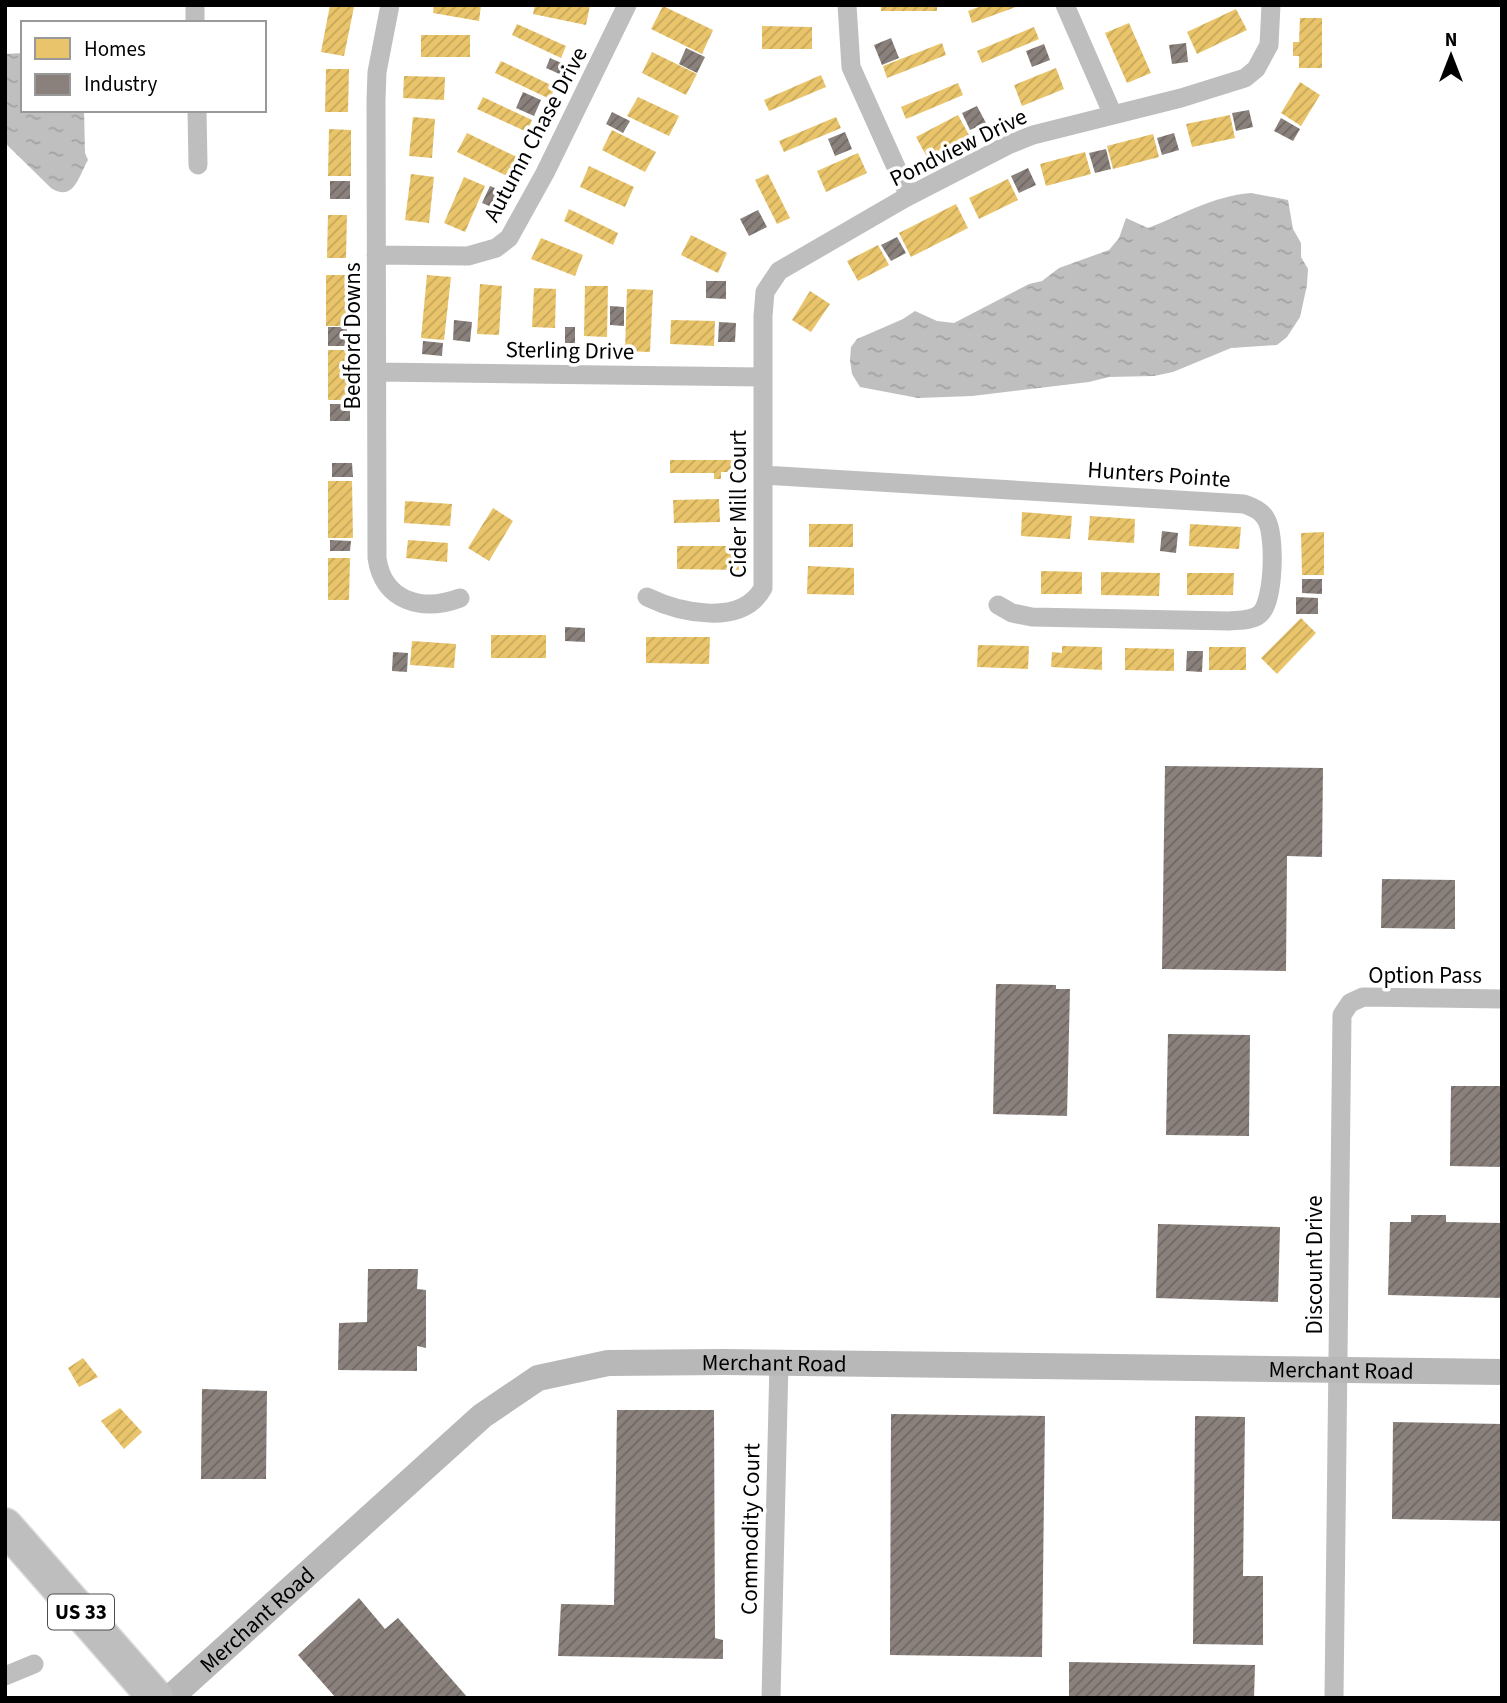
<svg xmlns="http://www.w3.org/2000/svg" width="1507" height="1703" font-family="'Source Sans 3',sans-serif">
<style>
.water{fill:url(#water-ripples)}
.homes{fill:url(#homes-hatch)}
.industry{fill:url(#industry-hatch)}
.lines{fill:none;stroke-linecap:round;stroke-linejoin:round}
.highway-casing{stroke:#dbdbdb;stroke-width:38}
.street{stroke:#bebebe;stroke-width:19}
.secondary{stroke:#b8b8b8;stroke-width:26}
.highway{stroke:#bebebe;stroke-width:35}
.labels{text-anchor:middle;stroke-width:7;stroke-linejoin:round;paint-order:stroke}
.shield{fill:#fff;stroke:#4c4c4c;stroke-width:2}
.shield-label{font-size:21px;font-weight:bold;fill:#000}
.street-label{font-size:23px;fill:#000;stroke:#fff}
</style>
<defs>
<pattern id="water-ripples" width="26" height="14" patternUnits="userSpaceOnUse" patternTransform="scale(1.75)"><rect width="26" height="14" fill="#bfbfbf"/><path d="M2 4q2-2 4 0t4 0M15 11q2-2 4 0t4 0" fill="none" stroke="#a2a2a2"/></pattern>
<pattern id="homes-hatch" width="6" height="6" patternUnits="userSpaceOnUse" patternTransform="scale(1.75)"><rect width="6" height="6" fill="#e9c46a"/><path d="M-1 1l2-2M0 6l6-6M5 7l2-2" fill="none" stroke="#c6a75a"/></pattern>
<pattern id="industry-hatch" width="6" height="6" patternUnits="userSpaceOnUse" patternTransform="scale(1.75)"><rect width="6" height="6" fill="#8a817c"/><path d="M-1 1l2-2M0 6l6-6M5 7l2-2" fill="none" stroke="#6e6763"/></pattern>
</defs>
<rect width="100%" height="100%" fill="#fff"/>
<path class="water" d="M23 53V110H84L85 153 88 160C79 175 74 203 51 188L5 143V54Z
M1251 193 1288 200 1293 229 1301 243V257L1308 269 1307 285 1300 317 1287 337 1277 345 1231 348 1173 372 1154 376 1109 377 1089 382 972 396 918 398 860 387 852 374 850 360 851 347 857 339 903 319 915 311 937 321 954 323 1029 284 1042 281 1059 268 1109 250 1119 238 1126 218 1148 228C1182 215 1213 196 1251 193Z"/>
<path class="homes" d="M330 5 354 7 344 56 321 52Z
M434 5H481L479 21 433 13Z
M535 5H590L586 25 533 14Z
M881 5H937V11H881Z
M984 5H1019V6L972 23 968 11Z
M663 6 713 30 702 54 651 29Z
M1236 9 1247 30 1197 54 1187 32Z
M1300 18H1322V68H1299V56H1293V42H1299Z
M1129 23 1151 73 1127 83 1105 33Z
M517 24 566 46 561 58 512 35Z
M762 26 812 27V49H762Z
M1034 27 1039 39 982 63 977 51Z
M421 35H470V57H421Z
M942 43 946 55 887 78 883 66Z
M652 52 697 74 686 95 642 73Z
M501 61 555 87 550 99 495 73Z
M1056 68 1064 89 1022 106 1014 85Z
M326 69H349L348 112H325Z
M821 75 826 87 769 111 764 100Z
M404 76 445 77 444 100 403 98Z
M1300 82 1320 95 1301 126 1281 113Z
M958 83 963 95 906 119 901 107Z
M483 97 532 120 527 132 477 109Z
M638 97 679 116 669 136 627 116Z
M958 115 969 135 927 157 916 137Z
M1230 115 1235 138 1192 147 1186 124Z
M413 117 435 119 432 158 409 156Z
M836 117 841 128 784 152 779 141Z
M329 129 351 130V176H328Z
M612 130 656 152 645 172 602 150Z
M467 133 517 157 507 176 457 152Z
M1153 134 1159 157 1113 169 1107 146Z
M1085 152 1091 174 1046 186 1040 164Z
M858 153 867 173 826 192 817 171Z
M589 166 634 187 625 207 580 187Z
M411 174 434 177 429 223 405 220Z
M768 174 790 218 777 224 755 180Z
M464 177 485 186 465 232 444 223Z
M1008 179 1018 200 979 219 969 198Z
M956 204 968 228 911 257 899 233Z
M569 209 618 233 613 245 564 221Z
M328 215H347L346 258H327Z
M691 235 727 253 718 273 681 255Z
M541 238 583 255 575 276 531 259Z
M878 245 889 265 858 281 847 261Z
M326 275H350V326H326Z
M427 275 451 277 444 340 421 338Z
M480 284 502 286 499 335 477 334Z
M585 286H608L607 337 584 336Z
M534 288 556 289 555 328 532 327Z
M627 289 653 290 650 352 625 351Z
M810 291 830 304 811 332 792 320Z
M671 320 715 321 714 346 670 344Z
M328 350H352V400H328Z
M670 460H734V472H721V479H714V473H670Z
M328 481H352L353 538H328Z
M719 499 720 522 674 523 673 500Z
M405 501 452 504 450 526 404 523Z
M493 508 513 521 489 561 468 548Z
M1022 512 1072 516 1070 539 1021 536Z
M1090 516 1135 519 1134 543 1088 540Z
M809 524H853V547H809Z
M1190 524 1241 527 1239 549 1189 546Z
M1324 532V575H1302L1301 533Z
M408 540 448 543 447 562 406 558Z
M677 546H739V570L677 569Z
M328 558H350L349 600H328Z
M808 566 854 568V595L807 594Z
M1041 571 1082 572V594H1041Z
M1101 572 1160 573 1159 596 1101 595Z
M1187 573H1234L1233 595H1187Z
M1301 618 1316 633 1277 674 1261 658Z
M491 635H546V658H491Z
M646 637H710L709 664 646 663Z
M412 641 456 644 454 668 410 665Z
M978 645 1029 646 1028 669 977 667Z
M1062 646 1102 647V670L1051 667 1052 652 1062 653Z
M1209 647H1246V670H1209Z
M1125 648 1174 649V671L1125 670Z
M83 1358 98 1377 79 1387 68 1368Z
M120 1408 142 1432 124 1449 101 1421Z"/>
<path class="industry" d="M891 38 899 58 882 65 874 45Z
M1186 43 1188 62 1172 64 1169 45Z
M1044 44 1050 60 1032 67 1026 51Z
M686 48 705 57 697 73 679 64Z
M550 58 568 66 564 76 546 68Z
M523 92 541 100 534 116 516 108Z
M977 106 986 123 970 130 962 113Z
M1249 110 1253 127 1236 131 1232 113Z
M612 112 630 121 623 133 606 124Z
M1281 118 1300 129 1293 141 1274 131Z
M845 132 852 149 835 156 828 139Z
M1174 133 1179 150 1162 155 1157 138Z
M1106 149 1111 169 1095 173 1089 153Z
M1028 168 1036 185 1019 193 1011 176Z
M330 181H350V199H330Z
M490 186 507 193 499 210 482 203Z
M758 210 767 227 749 236 740 219Z
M897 237 906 253 891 261 881 245Z
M706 281H726V299L706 298Z
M610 306 624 307V326L610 325Z
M454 320 472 322 470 342 453 340Z
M719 322 736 323 735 342H718Z
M328 327H347V346H328Z
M565 327H575V343H565Z
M423 341 443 343 442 356 422 354Z
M330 404H350V421H330Z
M332 463H352L353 477H332Z
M1162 531 1178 533 1176 553 1160 551Z
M330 540 351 541 350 551H330Z
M1302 579H1322V594L1302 593Z
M1296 597 1318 598V614H1296Z
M565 627 585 628V642L565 641Z
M1187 651H1203L1202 672 1186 671Z
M393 652 408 653 407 672 392 671Z
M1165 766 1323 768 1322 857 1287 856 1286 971 1162 969Z
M1382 879 1455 880V929L1381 928Z
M996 984 1056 985V989H1070L1067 1116 993 1114Z
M1168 1034 1250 1035 1249 1136 1166 1135Z
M1451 1086H1502V1167L1450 1166Z
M1411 1215H1446V1222L1502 1223V1298L1388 1295 1390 1222H1411Z
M1158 1224 1280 1227 1278 1302 1156 1298Z
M368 1269H418L417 1289 426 1290V1348L417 1346V1371L338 1370 339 1323 367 1322Z
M202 1389 267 1391 266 1479H201Z
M617 1410H714L715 1638 723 1640V1659L558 1656 561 1604 614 1605Z
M891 1414 1045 1416 1042 1657 890 1655Z
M1195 1416 1245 1417 1243 1576H1263V1645L1193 1644Z
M1393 1422 1502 1424V1521L1392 1519Z
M359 1598 385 1629 398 1618 468 1698H336L298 1655Z
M1069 1662 1255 1665 1254 1698H1069Z"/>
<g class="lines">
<g class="highway-casing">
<path id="highway" d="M5 1526 156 1698"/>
</g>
<path class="street" d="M195 5V23
M390 5 377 72 376 100 377 558C383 602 423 612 460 598
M847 5 851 67 909 196
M1065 5 1113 115
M197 110 198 165
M376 255 468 256 496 248 509 238 545 173 627 5
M377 372 762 377
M763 475 1244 504C1253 507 1262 511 1266 519 1276 535 1274 602 1260 614 1252 621 1239 620 1229 621L1032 617 1012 613 998 605
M647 597C680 613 742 627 763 588V316L765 292 779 271 905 198 1008 145 1033 135 1181 98 1245 78 1256 69 1269 45 1271 5
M5 1676 34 1664
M771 1698 779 1362
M1334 1698 1342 1015 1350 1003 1363 997 1502 999"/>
<path class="secondary" id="s1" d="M170 1698 482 1416 538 1378 608 1363 724 1362 1502 1372"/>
<use href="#highway" class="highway"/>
</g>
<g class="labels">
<rect class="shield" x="48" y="1594.5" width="66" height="35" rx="5"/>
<g class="shield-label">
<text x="81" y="1619">US 33</text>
</g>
<g class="street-label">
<text transform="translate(535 134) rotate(-62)" y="8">Autumn Chase Drive</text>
<text transform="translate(958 147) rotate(-26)" y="8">Pondview Drive</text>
<text transform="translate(352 336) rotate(-90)" y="8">Bedford Downs</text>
<text transform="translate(570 350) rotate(1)" y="8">Sterling Drive</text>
<text transform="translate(1159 474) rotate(4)" y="8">Hunters Pointe</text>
<text transform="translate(738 504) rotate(-90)" y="8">Cider Mill Court</text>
<text x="1425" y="983">Option Pass</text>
<text transform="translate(1314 1265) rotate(-90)" y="8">Discount Drive</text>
<text dy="8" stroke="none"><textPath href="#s1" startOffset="726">Merchant Road</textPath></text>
<text dy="8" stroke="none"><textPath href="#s1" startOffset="1293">Merchant Road</textPath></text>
<text transform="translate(750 1529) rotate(-89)" y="8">Commodity Court</text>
<text dy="8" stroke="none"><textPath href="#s1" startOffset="117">Merchant Road</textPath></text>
</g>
</g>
<rect width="1507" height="1703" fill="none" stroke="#000000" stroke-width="14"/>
<rect x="21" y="21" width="245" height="91" fill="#ffffff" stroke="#999999" stroke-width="2"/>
<rect x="35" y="38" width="35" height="21" fill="#e9c46a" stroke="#999999" stroke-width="2"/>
<text x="84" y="56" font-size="21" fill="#000000">Homes</text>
<rect x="35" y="74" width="35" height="21" fill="#8a817c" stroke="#999999" stroke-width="2"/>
<text x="84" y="91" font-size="21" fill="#000000">Industry</text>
<g transform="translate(1451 56)" stroke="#ffffff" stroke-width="5" paint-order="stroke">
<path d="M0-5L12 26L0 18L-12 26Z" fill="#000000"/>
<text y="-10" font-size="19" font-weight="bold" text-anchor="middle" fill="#000000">N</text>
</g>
</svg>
